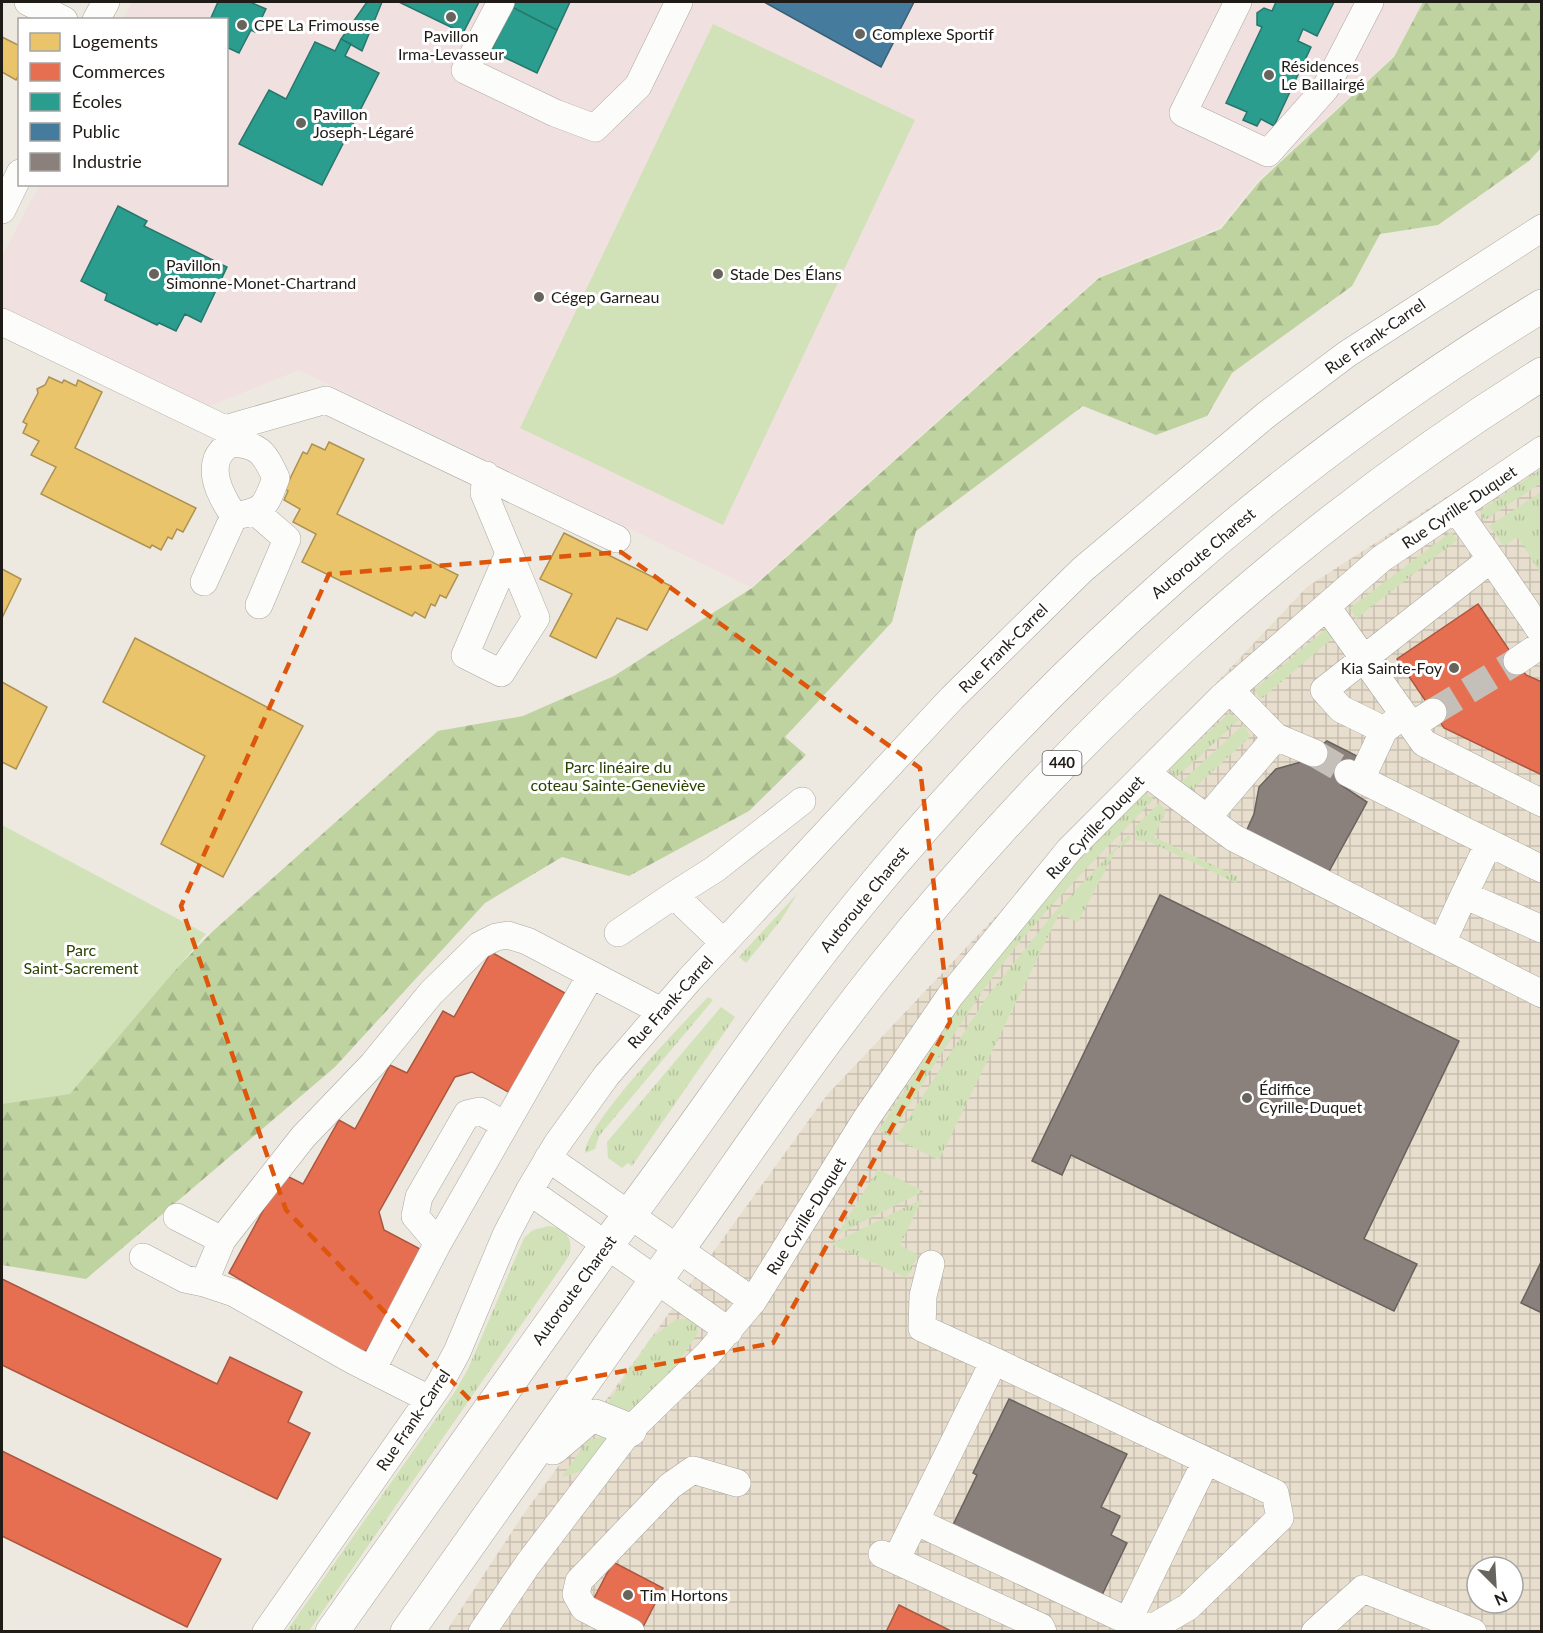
<svg xmlns="http://www.w3.org/2000/svg" width="1543" height="1633" font-family="Lato,sans-serif">
<style>
.industrial{fill:url(#industrial-grid);fill-rule:evenodd}
.education{fill:#f0e0df}
.grass{fill:url(#grass-tufts)}
.forest{fill:url(#forest-firs)}
.park{fill:#d2e2b8}
.homes{fill:#e9c46a;stroke:#ac9151;stroke-width:1.5}
.shops{fill:#e76f51;stroke:#ab563f;stroke-width:1.5}
.schools{fill:#2a9d8f;stroke:#27766b;stroke-width:1.5}
.public{fill:#457b9d;stroke:#3a5e74;stroke-width:1.5}
.industry{fill:#8a817c;stroke:#6a625d;stroke-width:1.5}
.lines{fill:none;stroke-linecap:round;stroke-linejoin:round}
.minor-tunnel{stroke:#c4bfb8;stroke-width:27;stroke-dasharray:27 14;stroke-linecap:butt}
.minor-casing{stroke:#aaa7a0;stroke-width:28}
.major-casing{stroke:#aaa7a0;stroke-width:34}
.highway-casing{stroke:#aaa7a0;stroke-width:34}
.minor{stroke:#fcfcfa;stroke-width:27}
.major{stroke:#fcfcfa;stroke-width:33}
.highway{stroke:#fcfcfa;stroke-width:33}
.marked{fill:none;stroke:#de560c;stroke-width:4.5;stroke-dasharray:12 8;stroke-linejoin:round}
.poi-dot{fill:#67635d;stroke:#fff;stroke-width:2}
.labels{text-anchor:middle;stroke-width:6;stroke-linejoin:round;paint-order:stroke}
.shield{fill:#fff;stroke:#625f5c;stroke-width:1.5}
.shield-label{font-size:15px;font-weight:bold;fill:#1f1b16}
.poi-label{font-size:16px;fill:#1f1b16;stroke:#fff;text-anchor:start}
.street-label{font-size:16px;fill:#1f1b16;stroke:#fff}
.park-label{font-size:16px;fill:#294200;stroke:#fff}
</style>
<defs>
<pattern id="industrial-grid" width="8" height="8" patternUnits="userSpaceOnUse" patternTransform="scale(1.5)"><rect width="8" height="8" fill="#e8dece"/><path d="M0 4h8M4 0v8" fill="none" stroke="#c7beb0"/></pattern>
<pattern id="grass-tufts" width="24" height="20" patternUnits="userSpaceOnUse" patternTransform="scale(1.5)"><rect width="24" height="20" fill="#d2e2b8"/><path d="M3 7l-1-3M5 7V3M7 7l1-3M15 17l-1-3M17 17v-4M19 17l1-3" fill="none" stroke="#b4c19d"/></pattern>
<pattern id="forest-firs" width="22" height="20" patternUnits="userSpaceOnUse" patternTransform="scale(1.5)"><rect width="22" height="20" fill="#bed39f"/><path d="M5 1l3.5 6h-7zM16 11l3.5 6h-7z" fill="#a3b588"/></pattern>
</defs>
<rect width="100%" height="100%" fill="#ede8e0"/>
<path class="industrial" d="M1541 436V1631L446 1632 523 1515 827 1095 1307 587ZM1477 1567H1513V1603H1477Z"/>
<path class="education" d="M132 2H1423L1393 57 1258 180 1220 227 1098 277 751 587 299 370 195 412 2 317V257L39 185 226 184V20L123 19Z"/>
<path class="grass" d="M1541 469V483L1485 520 1480 511Z
M1541 492V574L1517 537 1504 546 1489 526Z
M1451 532 1457 540 1356 619 1350 608Z
M1326 629 1334 637 1260 700 1255 689Z
M1229 713 1239 720 1176 778 1169 769Z
M1244 724 1250 737 1190 792 1180 783Z
M1144 793 1154 799C1106 849 1055 898 1011 953 966 1011 929 1074 890 1137L879 1130C919 1067 959 1004 1005 945 1047 891 1097 842 1144 793Z
M1159 803 1166 811 1154 837 1238 877 1236 883 1150 842 1135 840V827Z
M1130 833V840L1116 850 1078 922 1059 914 939 1160 895 1139 986 998 1053 914Z
M797 894 781 920 746 963 739 957Z
M708 997 713 1000 599 1136 595 1149 585 1153C586 1123 683 1023 708 997Z
M721 1007 735 1017 632 1166 628 1163 622 1168 608 1158 607 1142Z
M878 1169 924 1191 837 1235Z
M922 1199 900 1245 918 1255 907 1278 831 1244Z
M549 1226C567 1228 576 1242 567 1259L309 1631 286 1632 454 1393 468 1369 524 1238 533 1230Z
M676 1319H690L697 1323 698 1333 656 1395 636 1414 607 1404 650 1339Z
M607 1436 612 1439 586 1469 561 1478 588 1440Z"/>
<path class="forest" d="M1423 2H1541V148L1529 161 1438 225 1380 234 1352 286 1232 373 1207 416 1156 435 1083 406 916 531 892 622 785 737 806 755 749 811 629 876 562 857 485 903 335 1067 86 1279 2 1265V1078L60 1088 212 932 438 731 523 716 614 676 752 588 1099 278 1221 229 1259 182 1394 57Z"/>
<path class="park" d="M713 24 915 120 723 525 520 428Z
M2 825 206 934 70 1094 2 1104Z"/>
<path class="homes" d="M2 37 20 46V73L16 80 2 72Z
M49 377 62 383 64 380 76 386 78 380 102 392 75 448 196 508 183 532 177 529 172 539 168 537 161 550 152 545 150 548 41 494 56 467 31 455 39 441 23 433 27 424 23 422 38 393 37 389 45 385Z
M329 442 364 459 337 514 458 575 446 598 440 595 435 606 431 604 425 618 415 612 412 616 302 562 316 534 293 522 300 509 284 500 288 491 285 489 303 452 307 454 312 444 325 450Z
M564 533 671 586 647 630 617 618 596 658 550 636 572 594 540 579Z
M2 569 21 579 2 618Z
M135 638 303 726 223 877 161 844 205 756 103 702Z
M2 682 47 707 16 769 2 762Z"/>
<path class="shops" d="M1478 604 1526 675 1542 682V775L1444 728 1397 659Z
M491 952 565 993 510 1093 472 1072 455 1077 379 1212 384 1230 422 1250 367 1350 362 1353 229 1273 283 1174 303 1184 339 1120 355 1129 390 1065 407 1073 443 1011 454 1017Z
M2 1279 217 1384 230 1357 302 1392 288 1422 310 1433 277 1499 2 1365Z
M2 1451 221 1559 187 1627 2 1536Z
M613 1562 663 1588 642 1629 591 1604Z
M899 1605 953 1632H886Z"/>
<path class="schools" d="M218 2H250L266 9 255 32 251 30 239 53 226 47V20H210Z
M367 2H382L362 51 341 39Z
M399 2H479L463 33Z
M515 2H570L557 30 512 7Z
M1276 2H1334L1317 36 1303 29 1298 41 1311 47 1274 126 1261 119 1257 126 1243 120 1247 112 1226 103 1262 27 1257 25V13L1264 8 1272 11Z
M512 7 557 30 537 73 491 51Z
M341 39 351 44 345 56 379 73 322 185 239 144 269 90 286 99 315 42 335 51Z
M118 206 147 221 144 226 227 267 201 322 185 314 176 331 159 323 157 325 105 300 107 294 81 281Z"/>
<path class="public" d="M764 2H914L881 67Z"/>
<path class="industry" d="M1327 741 1357 756 1341 785 1367 802 1327 875 1245 834 1254 814 1259 787 1276 769 1301 762Z
M1160 895 1459 1041 1364 1239 1417 1264 1394 1311 1071 1155 1062 1175 1032 1161Z
M1542 1260V1313L1521 1303Z
M1009 1399 1127 1454 1101 1507 1120 1516 1111 1535 1127 1543 1102 1595 953 1525 977 1475 973 1473Z"/>
<g class="lines">
<path class="minor-tunnel" d="M1433 712 1517 661
M1314 753 1348 773"/>
<g class="minor-casing">
<path id="minor" d="M28 2 64 20
M501 2 465 70 555 113 595 128 638 86 679 2
M1238 2 1183 113 1268 153 1325 89 1370 2
M96 20 106 2
M2 210 20 173
M2 322 225 429 326 400 617 539
M229 443C259 444 264 452 276 478 265 507 265 511 234 516 224 501 210 478 217 459 218 454 225 448 229 443Z
M486 475 484 493 509 553
M257 513 287 539 259 605
M509 553 536 618 501 673 465 655Z
M1491 559 1542 633
M204 582 234 516
M1327 607 1424 743 1542 803
M1517 661 1542 644
M1412 726 1433 712
M1384 730 1341 709 1324 690 1491 559 1456 509
M1276 737 1314 753
M1146 773 1234 838 1542 994
M1348 773 1542 869
M1361 779 1384 730 1397 720
M1207 818 1276 737 1230 690
M674 895 715 869 802 801
M1464 895 1489 843
M618 933 674 895 724 943
M1442 943 1464 895 1542 929
M548 1158 753 1301
M529 1191 729 1331
M177 1217 222 1240
M438 1243 415 1216 419 1197 467 1114 480 1111 505 1125
M143 1257 185 1279 204 1283
M372 1370 438 1243 591 975
M429 1399 354 1361 234 1293 204 1283 222 1240 303 1137 373 1064 431 993 480 945 496 937 508 935 527 941 661 1011
M915 1521 1128 1621 1152 1628 1188 1607 1280 1518 1275 1493 994 1361
M882 1554 1041 1627 1043 1632
M896 1560 994 1361 922 1328 923 1296 931 1264
M1128 1621 1206 1461
M266 1632 439 1385 457 1352 506 1235 529 1191 557 1144 606 1076 689 980 952 698 1082 570 1266 415 1347 354 1542 228
M482 1632 528 1564 630 1430 708 1354 753 1301 866 1119 950 996 1069 850 1222 697 1381 559 1542 450
M631 1632 584 1608 576 1594 579 1581 670 1486 693 1470 737 1483
M1315 1632 1363 1589 1473 1632"/>
</g>
<g class="major-casing">
<path id="major" d="M553 1448 587 1419 595 1416 630 1430
M332 1632 606 1246
M407 1632 656 1280"/>
</g>
<g class="highway-casing">
<path id="highway" d="M606 1246C692 1134 768 1015 858 905 1050 670 1281 464 1542 306
M656 1280C730 1178 799 1072 878 973 1064 740 1287 533 1542 374"/>
</g>
<use href="#minor" class="minor"/>
<use href="#major" class="major"/>
<use href="#highway" class="highway"/>
</g>
<path class="marked" d="M621 552 920 768 950 1022 773 1343 470 1400 286 1210 181 906 329 574Z"/>
<g class="poi-dot">
<circle cx="451" cy="17" r="6"/>
<circle cx="242" cy="25" r="6"/>
<circle cx="860" cy="34" r="6"/>
<circle cx="1269" cy="75" r="6"/>
<circle cx="301" cy="123" r="6"/>
<circle cx="154" cy="274" r="6"/>
<circle cx="718" cy="274" r="6"/>
<circle cx="539" cy="297" r="6"/>
<circle cx="1454" cy="668" r="6"/>
<circle cx="1247" cy="1098" r="6"/>
<circle cx="628" cy="1595" r="6"/>
</g>
<g class="labels">
<rect class="shield" x="1042.5" y="751" width="39" height="24" rx="4.5"/>
<g class="shield-label">
<text x="1062" y="768">440</text>
</g>
<g class="poi-label">
<text x="254" y="31">CPE La Frimousse</text>
<text x="872" y="40">Complexe Sportif</text>
<text x="451" y="42" text-anchor="middle">Pavillon<tspan x="451" dy="18">Irma-Levasseur</tspan></text>
<text x="1281" y="72">Résidences<tspan x="1281" dy="18">Le Baillairgé</tspan></text>
<text x="313" y="120">Pavillon<tspan x="313" dy="18">Joseph-Légaré</tspan></text>
<text x="166" y="271">Pavillon<tspan x="166" dy="18">Simonne-Monet-Chartrand</tspan></text>
<text x="730" y="280">Stade Des Élans</text>
<text x="551" y="303">Cégep Garneau</text>
<text x="1442" y="674" text-anchor="end">Kia Sainte-Foy</text>
<text x="1259" y="1095">Édiffice<tspan x="1259" dy="18">Cyrille-Duquet</tspan></text>
<text x="640" y="1601">Tim Hortons</text>
</g>
<g class="street-label">
<text transform="translate(1375 336) rotate(-35)" y="6">Rue Frank-Carrel</text>
<text transform="translate(1459 507) rotate(-34)" y="6">Rue Cyrille-Duquet</text>
<text transform="translate(1203 553) rotate(-40)" y="6">Autoroute Charest</text>
<text transform="translate(1003 648) rotate(-45)" y="6">Rue Frank-Carrel</text>
<text transform="translate(1095 827) rotate(-47)" y="6">Rue Cyrille-Duquet</text>
<text transform="translate(864 899) rotate(-51)" y="6">Autoroute Charest</text>
<text transform="translate(670 1002) rotate(-48)" y="6">Rue Frank-Carrel</text>
<text transform="translate(806 1216) rotate(-58)" y="6">Rue Cyrille-Duquet</text>
<text transform="translate(574 1290) rotate(-54)" y="6">Autoroute Charest</text>
<text transform="translate(413 1420) rotate(-56)" y="6">Rue Frank-Carrel</text>
</g>
<g class="park-label">
<text x="618" y="773">Parc linéaire du<tspan x="618" dy="18">coteau Sainte-Geneviève</tspan></text>
<text x="81" y="956">Parc<tspan x="81" dy="18">Saint-Sacrement</tspan></text>
</g>
</g>
<rect width="1543" height="1633" fill="none" stroke="#1f1b16" stroke-width="6"/>
<rect x="18" y="18" width="210" height="168" fill="#ffffff" stroke="#a5a4a2" stroke-width="1.5"/>
<rect x="30" y="33" width="30" height="18" fill="#e9c46a" stroke="#a5a4a2" stroke-width="1.5"/>
<text x="72" y="48" font-size="18" fill="#1f1b16">Logements</text>
<rect x="30" y="63" width="30" height="18" fill="#e76f51" stroke="#a5a4a2" stroke-width="1.5"/>
<text x="72" y="78" font-size="18" fill="#1f1b16">Commerces</text>
<rect x="30" y="93" width="30" height="18" fill="#2a9d8f" stroke="#a5a4a2" stroke-width="1.5"/>
<text x="72" y="108" font-size="18" fill="#1f1b16">Écoles</text>
<rect x="30" y="123" width="30" height="18" fill="#457b9d" stroke="#a5a4a2" stroke-width="1.5"/>
<text x="72" y="138" font-size="18" fill="#1f1b16">Public</text>
<rect x="30" y="153" width="30" height="18" fill="#8a817c" stroke="#a5a4a2" stroke-width="1.5"/>
<text x="72" y="168" font-size="18" fill="#1f1b16">Industrie</text>
<g transform="translate(1495 1585) rotate(156)"><circle r="28" fill="#ffffff" stroke="#a5a4a2" stroke-width="1.5"/>
<path d="M0-4.5L10 22L0 15L-10 22Z" fill="#67635d"/>
<text y="-9" font-size="16" font-weight="bold" text-anchor="middle" fill="#1f1b16">N</text>
</g>
</svg>
